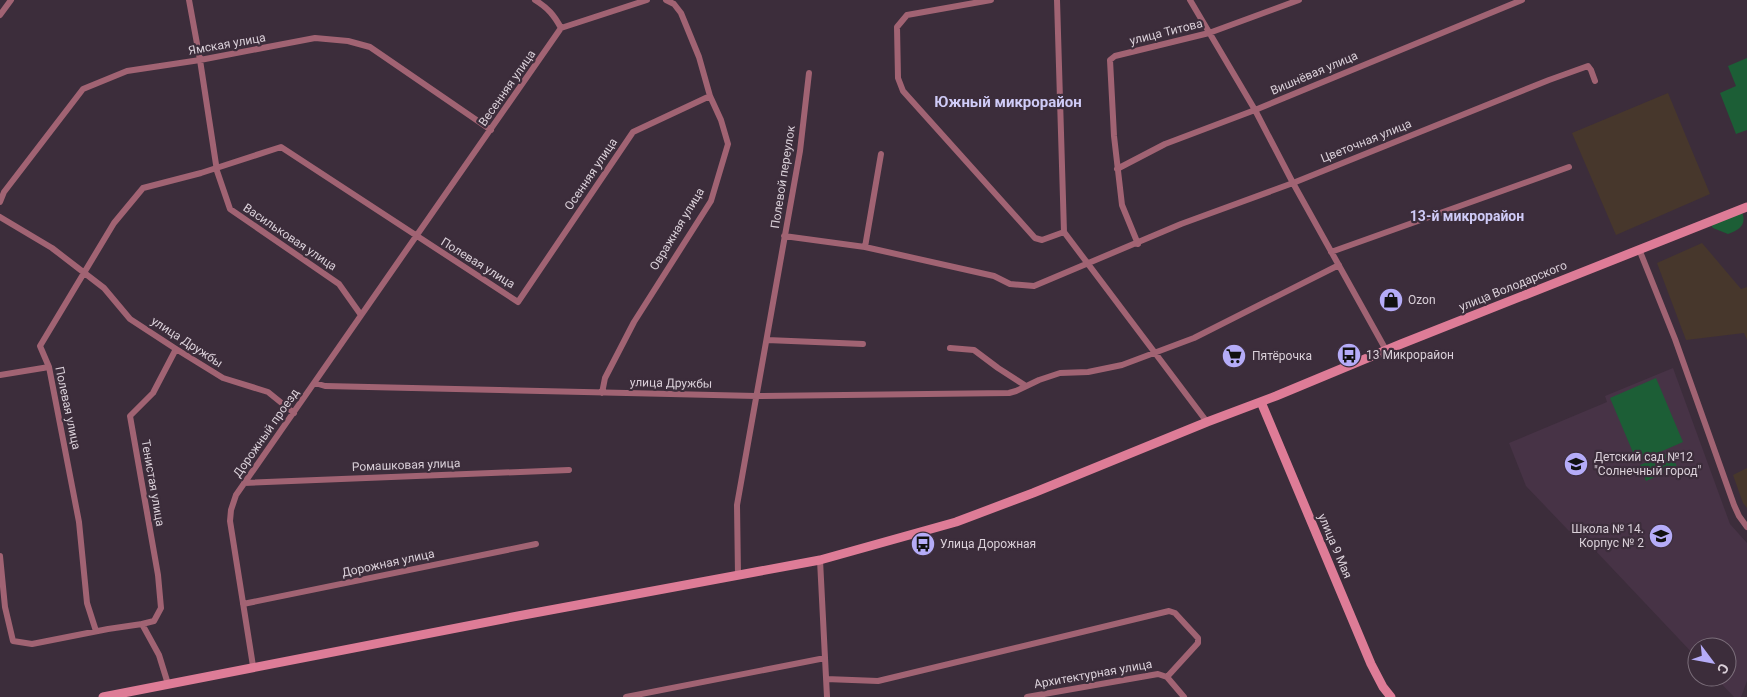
<svg xmlns="http://www.w3.org/2000/svg" width="1747" height="697" font-family="Roboto,sans-serif">
<style>
.industrial{fill:#47372c}
.built{fill:#473346}
.green{fill:#1c5e36}
.lines{fill:none;stroke-linecap:round;stroke-linejoin:round}
.minor{stroke:#a16373;stroke-width:6}
.secondary{stroke:#de7c97;stroke-width:9}
.labels{text-anchor:middle;stroke-width:4.5;stroke-linejoin:round;paint-order:stroke}
.street-label{font-size:12px;fill:#dad0d9;stroke:#3c2d3b}
.poi-label{font-size:12px;fill:#dad0d9;stroke:#3c2d3b;text-anchor:start}
.neighbourhood-label{font-size:14px;font-weight:bold;fill:#cfcbf7;stroke:#3c2d3b}
.quarter-label{font-size:15px;font-weight:bold;fill:#cfcbf7;stroke:#3c2d3b}
</style>
<rect width="100%" height="100%" fill="#3c2d3b"/>
<path class="industrial" d="M1668 93 1710 194 1616 235 1572 133Z
M1702 243 1741 289 1747 287V340L1744 333 1686 340 1657 263Z
M1747 468V508L1743 503 1733 475Z"/>
<path class="built" d="M1673 368 1730 524 1747 543V681L1741 697H1734L1715 677H1727V647H1697V658L1575 529 1569 531 1526 486 1509 443 1607 402 1605 396Z"/>
<path class="green" d="M1747 58V130L1736 134 1720 93 1736 86 1728 66Z
M1742 212C1747 225 1739 230 1728 234L1713 228 1711 225Z
M1656 378 1683 442 1637 462 1610 398Z
M1671 452 1677 467 1646 481 1640 465Z"/>
<g class="lines">
<path class="minor" d="M189 0 200 60 217 171 230 209 339 284 361 315
M535 0C548 8 554 15 561 28
M991 0 907 15 897 27 898 78 903 91 1035 238 1042 240 1064 232
M1057 0 1064 232 1207 422
M1190 0 1255 110 1293 183 1386 350
M0 15 11 0
M1117 169 1165 144 1255 110 1522 0
M0 202 4 192 83 89 127 71 200 60 315 38 348 41 370 47 491 130
M0 217 52 248 104 288 130 319 176 349 223 378 268 392 294 413
M784 236 865 247 994 276 1010 284 1034 286 1181 224 1293 183 1549 80 1588 66 1591 70 1595 81
M1138 244 1122 205 1114 136 1110 60 1115 56 1209 33 1299 0
M865 247 881 154
M1639 249 1675 339 1734 505 1739 516 1747 527
M1331 252 1569 167
M767 340 863 344
M950 348 974 350 998 368 1026 386
M0 375 49 367
M315 383 325 386 756 396 1009 393 1016 391 1039 380 1060 373 1088 372 1122 365 1194 338 1339 265
M602 393 605 378 634 322 711 201 728 144 721 120 710 96 699 57 681 13 674 4 666 0
M244 483 569 470
M0 556 5 607 13 641 32 644 108 629 142 624 159 655 168 684
M820 560 827 697
M738 575 737 505 800 151 809 73
M243 604 536 544
M142 624 154 621 161 608 158 575 130 416 153 393 176 349
M96 631 87 603 79 522 49 367 40 346 114 223 143 188 201 173 281 147 518 302 633 132 710 96
M253 666 230 521 231 510 236 495 561 28 647 0
M826 679 878 681 1169 611 1175 613 1198 638V643L1167 677
M626 697 825 658
M1027 697 1158 674 1167 677 1184 697"/>
<path class="secondary" d="M1261 402 1371 664 1383 687 1391 697
M103 697 518 616 820 560 956 522 1033 493 1207 422 1276 396 1401 344 1747 207"/>
</g>
<defs>
<g id="shop-disc" transform="scale(1.25)"><circle r="9.5" fill="#b5acf8" stroke="#3c2d3b"/><path d="M-5-2.5h2.3a2.7 3.5 0 0 1 5.4 0H5L5.5 6h-11ZM-1.5-2.5h3a1.5 2.3 0 0 0-3 0Z" fill="#111"/></g>
<g id="bus-disc" transform="scale(1.25)"><circle r="9.5" fill="#b5acf8" stroke="#3c2d3b"/><path d="M-5-6H5V4H4V6H2V4H-2V6H-4V4H-5ZM-3.5-4V0h7V-4ZM-3.5 1.2v1.5H-2V1.2ZM2 1.2v1.5H3.5V1.2Z" fill="#111"/></g>
<g id="supermarket-disc" transform="scale(1.25)"><circle r="9.5" fill="#b5acf8" stroke="#3c2d3b"/><path d="M-6-5.5h2.5l.6 2H6L4.5 2H-2.5L-4.4-4H-6ZM-1.5 3.2a1.3 1.3 0 1 0 .1 0ZM3 3.2a1.3 1.3 0 1 0 .1 0Z" fill="#111"/></g>
<g id="school-disc" transform="scale(1.25)"><circle r="9.5" fill="#b5acf8" stroke="#3c2d3b"/><path d="M0-5L7-2L0 1L-7-2ZM-4 1L0 2.5L4 1V4Q0 6-4 4Z" fill="#111"/></g>
</defs>
<g fill-rule="evenodd">
<use href="#shop-disc" x="1391" y="300"/>
<use href="#bus-disc" x="1349" y="355"/>
<use href="#supermarket-disc" x="1234" y="356"/>
<use href="#school-disc" x="1576" y="464"/>
<use href="#school-disc" x="1661" y="536"/>
<use href="#bus-disc" x="923" y="544"/>
</g>
<g class="labels">
<g class="street-label">
<text transform="translate(1166 32) rotate(-14)" y="4">улица Титова</text>
<text transform="translate(227 44) rotate(-10)" y="4">Ямская улица</text>
<text transform="translate(1314 73) rotate(-23)" y="4">Вишнёвая улица</text>
<text transform="translate(507 88) rotate(-55)" y="4">Весенняя улица</text>
<text transform="translate(1366 141) rotate(-22)" y="4">Цветочная улица</text>
<text transform="translate(591 174) rotate(-56)" y="4">Осенняя улица</text>
<text transform="translate(783 177) rotate(-81)" y="4">Полевой переулок</text>
<text transform="translate(677 229) rotate(-59)" y="4">Овражная улица</text>
<text transform="translate(290 237) rotate(34)" y="4">Васильковая улица</text>
<text transform="translate(478 263) rotate(32)" y="4">Полевая улица</text>
<text transform="translate(1513 286) rotate(-22)" y="4">улица Володарского</text>
<text transform="translate(187 342) rotate(33)" y="4">улица Дружбы</text>
<text transform="translate(671 383) rotate(1)" y="4">улица Дружбы</text>
<text transform="translate(68 408) rotate(78)" y="4">Полевая улица</text>
<text transform="translate(266 433) rotate(-55)" y="4">Дорожный проезд</text>
<text transform="translate(406 465) rotate(-2)" y="4">Ромашковая улица</text>
<text transform="translate(153 483) rotate(80)" y="4">Тенистая улица</text>
<text transform="translate(1335 546) rotate(67)" y="4">улица 9 Мая</text>
<text transform="translate(388 563) rotate(-12)" y="4">Дорожная улица</text>
<text transform="translate(1093 674) rotate(-10)" y="4">Архитектурная улица</text>
</g>
<g class="poi-label">
<text x="1408" y="304">Ozon</text>
<text x="1366" y="359">13 Микрорайон</text>
<text x="1252" y="360">Пятёрочка</text>
<text x="1594" y="461">Детский сад №12<tspan x="1594" dy="14">"Солнечный город"</tspan></text>
<text x="1644" y="533" text-anchor="end">Школа № 14.<tspan x="1644" dy="14">Корпус № 2</tspan></text>
<text x="940" y="548">Улица Дорожная</text>
</g>
<g class="neighbourhood-label">
<text x="1467" y="221">13-й микрорайон</text>
</g>
<g class="quarter-label">
<text x="1008" y="107">Южный микрорайон</text>
</g>
</g>
<g transform="translate(1712 662) rotate(122)"><circle r="24" fill="#3c2d3b" stroke="#7b6e7a"/>
<path d="M0-4L9 19L0 12L-9 19Z" fill="#b5acf8"/>
<text y="-8" font-size="14" font-weight="bold" text-anchor="middle" fill="#dad0d9">С</text>
</g>
</svg>
